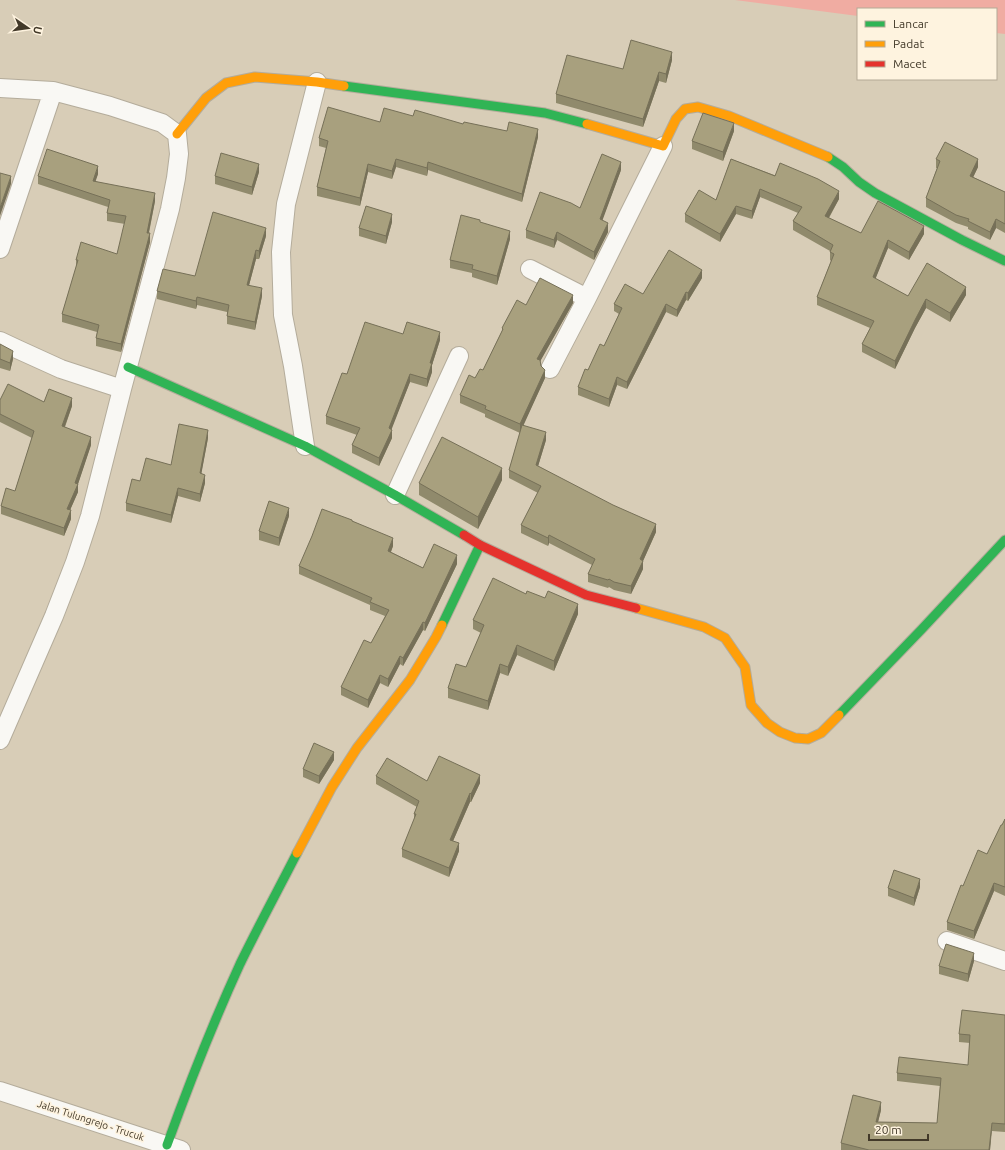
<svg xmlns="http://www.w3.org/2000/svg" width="1005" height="1150" font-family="Ubuntu,sans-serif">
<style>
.water{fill:#f0aca2}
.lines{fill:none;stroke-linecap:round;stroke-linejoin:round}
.street-casing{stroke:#b4ac9b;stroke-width:20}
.fast-casing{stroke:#b4ac9b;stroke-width:11}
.slow-casing{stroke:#b4ac9b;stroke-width:11}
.jam-casing{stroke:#b4ac9b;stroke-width:11}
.street{stroke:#f9f8f4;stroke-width:18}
.fast{stroke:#30b455;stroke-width:9}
.slow{stroke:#ff9f0a;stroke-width:9}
.jam{stroke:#e5322d;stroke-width:9}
.wall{fill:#908a6c}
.shaded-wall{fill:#767058}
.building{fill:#a8a07e;stroke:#767058}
.labels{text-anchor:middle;stroke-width:3;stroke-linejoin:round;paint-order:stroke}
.street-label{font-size:10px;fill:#423929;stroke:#fef3df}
</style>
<rect width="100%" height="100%" fill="#d8cdb7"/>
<path class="water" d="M735 0H1005V34L996 33V9H858V16Z"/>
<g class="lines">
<g class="street-casing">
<path id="street" d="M0 88 53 91 110 106 162 123 177 134 179 154 176 178 170 209 122 389 90 516 75 562 54 616 0 740
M0 249 53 91
M530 269 587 298
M0 341 17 349 61 369 122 389
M550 369 587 298 663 146
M305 446 293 366 283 315 281 252 286 204 317 82
M395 495 459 356
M947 941 1005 961
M0 1091 181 1150"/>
</g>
<g class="fast-casing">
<path id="fast" d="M344 86 545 113 587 124
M828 157 843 167 859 182 875 193 962 240 1005 261
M128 367 305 446 395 495 464 535
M442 625 480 545
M839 715 921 630 1005 540
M167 1145C189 1084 213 1023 240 964 258 927 278 890 297 853"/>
</g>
<g class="slow-casing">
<path id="slow" d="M587 124 663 146 676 119 685 109 698 107 729 116 828 157
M177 134 206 98 226 83 255 77 317 82 344 86
M636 608 704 627 725 638 745 667 751 705 767 723 780 732 795 738 808 739 821 733 839 715
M297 853 332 787 357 748 410 680 436 637 442 625"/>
</g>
<g class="jam-casing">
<path id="jam" d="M464 535 480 545 586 595 636 608"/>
</g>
<use href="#street" class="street"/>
<use href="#fast" class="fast"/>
<use href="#slow" class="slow"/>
<use href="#jam" class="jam"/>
</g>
<path class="wall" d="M672 60 666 83 659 81 643 127 556 103V94L623 69Z
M413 116 507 131 538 137 522 202 428 170 427 176 396 167 392 179 368 172 360 206 317 196V187L326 148 319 146V138L380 122Z
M734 131 723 161 692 149V141Z
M731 159 839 199 829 218 861 233 924 234 909 260 888 248 875 279 908 296 966 295 950 322 926 308 915 328 895 369 862 352V344L870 328 817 305V297L831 261 830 260V251L793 230V221L798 213 760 197 752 219 736 214 720 242 685 222V214L716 200Z
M936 159 978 167 973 177 1005 192V233L996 228 990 240 968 229V227L956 223 926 207V198L937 168H936Z
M621 170 602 220 608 232 594 260 557 240 554 248 526 238V230L580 208Z
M259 172 252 195 215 184V176Z
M98 174 95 181 155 201 149 233 150 242 121 352 96 346V338L97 332 62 322V314L76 268V260L117 254 125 224 107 221V213L108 207 38 184V176Z
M392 222 386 244 359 236V228Z
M480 222 510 239 497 285 472 277V273L450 268V260Z
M266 236 259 259H256L249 285 262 296 255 330 227 324V312L197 305 196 309 157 299V291L195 276Z
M702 278 688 301 686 300 677 317 666 312 627 389 617 385 609 407 578 395V387L588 370 604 346 619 314 614 311V304L643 294Z
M573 303 540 361 545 378 523 425 546 440 538 466 656 532 643 561V569L631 594 614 590 609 587 608 588 588 582V574L592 565 549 543 548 546 521 533V525L538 493 509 478V470L521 431 520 433 485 417V414L460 403V395L475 378 483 370 502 331V328L526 305Z
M403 334 440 340 432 365V372L427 387 410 382 391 429 392 438 379 466 352 453V445L357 435 326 424V416L347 374Z
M0 344 13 359 10 371 0 368Z
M0 400 44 402 72 406 65 427 91 445 78 484V492L70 510 71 519 64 536 1 514V506L15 491 32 438 0 422Z
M208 438 201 474 205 483 200 502 178 496 171 523 126 511V503L140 481 171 465Z
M502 480 478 529 419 495V483Z
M289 516 279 546 259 540V531Z
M352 521 393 546 391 552 423 568 457 564 425 631 423 630 403 666 400 664 388 687 380 683 368 708 341 695V687L371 643 385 616 370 610V605L299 574V566Z
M526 594 578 614 554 671 517 655 508 676 500 673 488 710 448 698V688L466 667 481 633 473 629V620Z
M334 760 319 784 303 777V769Z
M376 776 427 781 480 783 471 802H470L453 841 459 851 449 877 402 857V849L414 820V814L417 807 376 784Z
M1005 819V896L994 891 974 939 947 930V922L963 886 987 854Z
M920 887 914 906 888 896V888Z
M974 961 968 982 939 974V966Z
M1005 1015V1132L992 1131 990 1150H841V1143L881 1110 878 1122 937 1123 940 1086 897 1081V1073L968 1065 970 1043 959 1042V1034Z"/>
<path class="shaded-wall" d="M672 52V60L666 83V74Z
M659 72V81L643 127V119Z
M734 123V131L723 161V152Z
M538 129V137L522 202V194Z
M396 159V167L392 179V171Z
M978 159V167L970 184V176Z
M428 162V170L427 176V168Z
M621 162V170L600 227V219Z
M259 164V172L252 195V187Z
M368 164V172L360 206V198Z
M98 166V174L93 189V181Z
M11 176V184L0 216V208Z
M760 189V197L752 219V211Z
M839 191V199L825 224V216Z
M155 193V201L147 241V233Z
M736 206V214L720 242V234Z
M392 214V222L386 244V236Z
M996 219V228L990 240V232Z
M608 223V232L594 260V252Z
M924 226V234L909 260V252Z
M266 228V236L259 259V251Z
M510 231V239L497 285V276Z
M557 232V240L554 248V240Z
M150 233V242L121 352V344Z
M888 240V248L873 285V277Z
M256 250V259L247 293V285Z
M702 270V278L688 301V293Z
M966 287V295L950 322V313Z
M262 288V296L255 330V322Z
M686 292V300L677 317V310Z
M573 295V303L537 367V359Z
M197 297V305L196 309V301Z
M926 299V308L915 328 895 369V361L915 320Z
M666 304V312L627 389V382Z
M440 332V340L432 365V372L427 387V379L430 363Z
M13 351V359L10 371V363Z
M545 370V378L520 433V424Z
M410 374V382L389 436V428Z
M617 377V385L609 407V399Z
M72 398V406L62 434V426Z
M208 430V438L200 481V473Z
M392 430V438L379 466V458Z
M546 432V440L536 473V465Z
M91 437V445L78 484V492L67 517V509L75 483Z
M502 468V480L478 529V517Z
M205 475V483L200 502V494Z
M178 488V496L171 523V515Z
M289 508V516L279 546V538Z
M71 510V519L64 536V528Z
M656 524V532L643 561V569L631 594V586L640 559Z
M549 535V543L548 546V538Z
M393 538V546L388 559V551Z
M457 555V564L425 631V623Z
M578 604V614L554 671V661Z
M423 622V630L403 666V658Z
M517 645V655L508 676V667Z
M400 656V664L388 687V679Z
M500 664V673L488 710V701Z
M380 675V683L368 708V700Z
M334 752V760L319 784V776Z
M480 775V783L471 802V794Z
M470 793V802L450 848V840Z
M459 843V851L449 877V868Z
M920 879V887L914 906V898Z
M994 883V891L974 939V931Z
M974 953V961L968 982V974Z
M881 1102V1110L876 1130V1122Z
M992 1123 990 1150H989Z"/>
<path class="building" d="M631 40 672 52 666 74 659 72 643 119 556 94 567 55 623 69Z
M328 107 380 122 384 108 413 116 415 110 463 124 464 122 507 131 509 122 538 129 522 194 428 162 427 168 396 159 392 171 368 164 360 198 317 187 328 141 319 138Z
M703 113 734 123 723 152 692 141Z
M945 142 978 159 970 176 1005 192V224L996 219 990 232 968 221 969 219 956 215 926 198 940 161 936 159Z
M47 149 98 166 93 181 155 193 147 233H150L121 344 96 338 99 325 62 314 78 260H76L81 242 117 254 126 216 107 213 110 200 38 176Z
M221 153 259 164 252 187 215 176Z
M602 154 621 162 600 219 608 223 594 252 557 232 554 240 526 230 540 192 571 203 580 208Z
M731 159 775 176 780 163 818 179 839 191 825 216 861 233 878 201 924 226 909 252 888 240 873 277 908 296 927 263 966 287 950 313 926 299 915 320 895 361 862 344 874 321 817 297 834 254 830 252 833 245 793 221 802 207 760 189 752 211 736 206 720 234 685 214 699 190 716 200Z
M0 173 11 176 0 208Z
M366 206 392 214 386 236 359 228Z
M213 212 266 228 259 251 256 250 247 285 262 288 255 322 227 316 229 305 197 297 196 301 157 291 163 269 195 276Z
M461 215 480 220V222L510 231 497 276 472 269 473 265 450 260Z
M669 250 702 270 688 293 686 292 677 310 666 304 627 382 617 377 609 399 578 387 585 369 588 370 600 344 604 346 622 308 614 304 625 284 643 294Z
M540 278 573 295 537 359 540 360 541 366 545 370 520 424 485 409 486 406 460 395 469 375 475 378 480 369 483 370 503 329 502 328 517 300 526 305Z
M365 322 403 334 407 322 440 332 430 363H432L427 379 410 374 389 428 392 430 379 458 352 445 360 428 326 416 342 373 347 374Z
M0 344 13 351 10 363 0 359Z
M8 384 44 402 49 389 72 398 62 426 91 437 75 483 78 484 67 509 71 510 64 528 1 506 6 488 15 491 34 431 0 414V400Z
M179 424 208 430 200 473 205 475 200 494 178 488 171 515 126 503 132 479 140 481 146 458 171 465Z
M522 425 546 432 536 465 613 505 656 524 640 559 643 561 631 586 614 582 609 579 608 580 588 574 595 559 549 535 548 538 521 525 541 486 509 470Z
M442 437 502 468 478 517 419 483Z
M269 501 289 508 279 538 259 531Z
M322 509 352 520V521L393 538 388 551 423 568 434 544 457 555 425 623 423 622 403 658 400 656 388 679 380 675 368 700 341 687 364 640 371 643 389 610 370 602 372 598 299 566 312 536Z
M493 578 526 594 527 591 545 598 548 591 578 604 554 661 517 645 508 667 500 664 488 701 448 688 456 664 466 667 484 625 473 620Z
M314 743 334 752 319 776 303 769Z
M439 756 480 775 471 794 470 793 450 840 459 843 449 868 402 849 416 814H414L419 801 376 776 387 758 427 781Z
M1005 819V887L994 883 974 931 947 922 961 885 963 886 978 850 987 854 1001 825H1002Z
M894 870 920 879 914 898 888 888Z
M946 944 974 953 968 974 939 966Z
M962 1010 1005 1015V1124L992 1123 989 1150H869L841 1143 853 1095 881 1102 876 1122 937 1123 941 1078 897 1073 899 1057 968 1065 970 1035 959 1034Z"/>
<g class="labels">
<g class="street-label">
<text transform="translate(91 1120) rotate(18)" y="4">Jalan Tulungrejo - Trucuk</text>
</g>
</g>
<rect x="857" y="8" width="140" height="72" fill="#fef3df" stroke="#b3a996"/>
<rect x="865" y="21" width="20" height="6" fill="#30b455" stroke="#b3a996"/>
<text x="893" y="28" font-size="12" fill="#423929">Lancar</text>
<rect x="865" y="41" width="20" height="6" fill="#ff9f0a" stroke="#b3a996"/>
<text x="893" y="48" font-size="12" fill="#423929">Padat</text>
<rect x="865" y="61" width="20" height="6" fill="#e5322d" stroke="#b3a996"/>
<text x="893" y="68" font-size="12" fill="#423929">Macet</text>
<g transform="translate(28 28) rotate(103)" stroke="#fef3df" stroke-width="3" paint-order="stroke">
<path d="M0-3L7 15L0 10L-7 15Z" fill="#423929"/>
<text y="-6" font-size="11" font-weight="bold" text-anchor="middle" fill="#423929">U</text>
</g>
<path d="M869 1134v6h59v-6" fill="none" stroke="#423929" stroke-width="2"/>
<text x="875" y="1134" font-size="12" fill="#423929" stroke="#fef3df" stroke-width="3" paint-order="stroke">20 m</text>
</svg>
